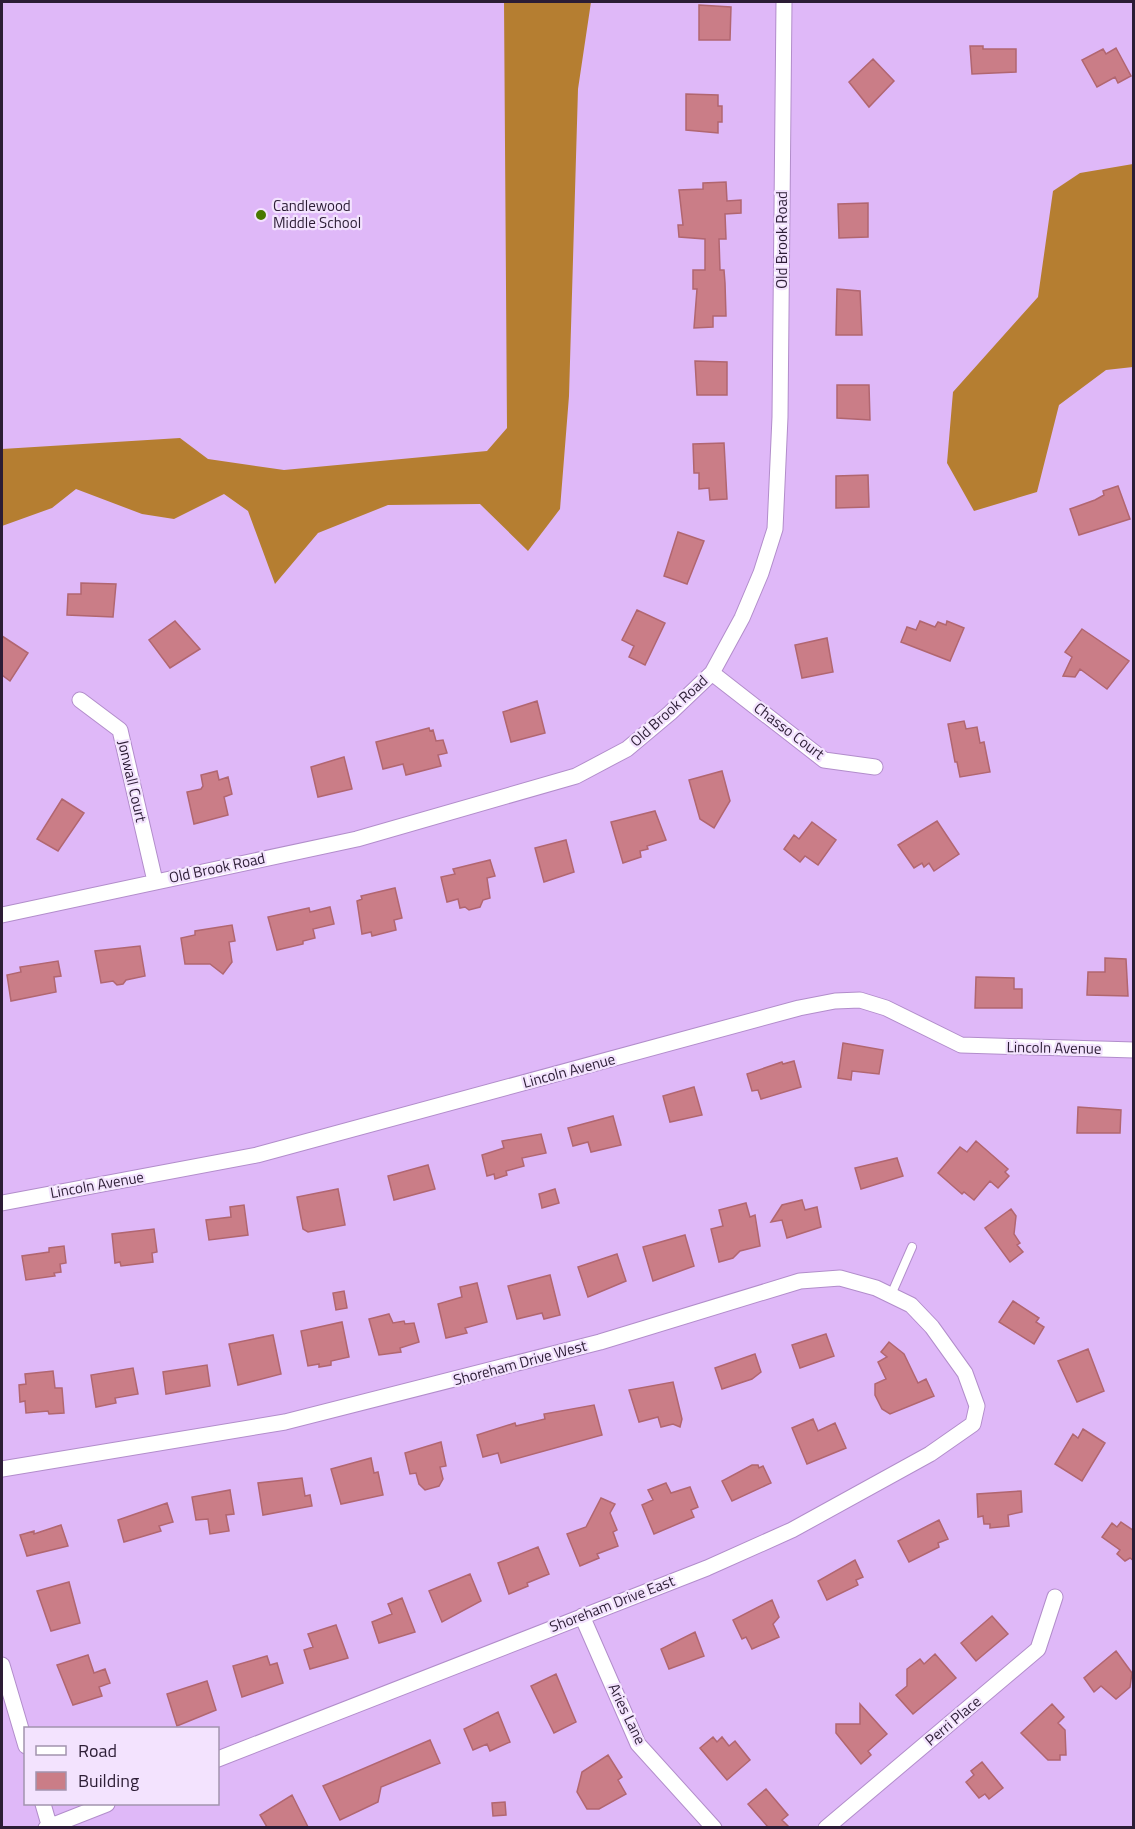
<svg xmlns="http://www.w3.org/2000/svg" width="1135" height="1829" font-family="'Titillium Web',sans-serif">
<style>
.forest{fill:#b57e31}
.building{fill:#ca7d87;stroke:#b16670;stroke-width:1.5}
.lines{fill:none;stroke-linecap:round;stroke-linejoin:round}
.lane-casing{stroke:#b28dcb;stroke-width:10}
.street-casing{stroke:#b28dcb;stroke-width:17}
.lane{stroke:#fff;stroke-width:8}
.street{stroke:#fff;stroke-width:15}
.poi-dot{fill:#497900;stroke:#f3e3fe;stroke-width:2}
.labels{text-anchor:middle;stroke-width:4.5;stroke-linejoin:round;paint-order:stroke}
.poi-label{font-size:15px;fill:#2c1d35;stroke:#f3e3fe;text-anchor:start}
.street-label{font-size:15px;fill:#2c1d35;stroke:#f3e3fe}
</style>
<rect width="100%" height="100%" fill="#dfb8f8"/>
<path class="forest" d="M504 2H591L578 89 569 396 560 509 528 551 480 504 388 505 318 533 275 584 248 511 224 494 174 519 142 514 76 489 52 508 2 526V449L180 438 208 459 284 470 487 451 507 428Z
M1133 164V367L1106 370 1059 405 1037 492 974 511 947 463 953 392 1038 297 1053 191 1080 173Z"/>
<path class="building" d="M699 5 731 7 730 40H699Z
M970 46H983V49H1016V72L972 74Z
M1116 48 1131 76 1118 83 1115 77 1097 87 1082 60 1103 49 1106 54Z
M873 59 894 81 869 107 849 82Z
M686 94 718 95V106H722V122H718V133L686 130Z
M726 182 727 201 741 200V213L725 214 726 239H719L720 270H724L725 283 726 316H713V327L694 328 697 289H693V270H705V239L679 237 678 225H683L679 190 703 189V183Z
M868 203V237L839 238 838 204Z
M837 289 860 291 862 335H836Z
M695 361 727 362V395H697Z
M837 385H869L870 420 837 418Z
M724 443 727 499 710 500 709 488 699 489V473H694L693 444Z
M868 475 869 507 836 508V476Z
M1118 486 1130 519 1079 535 1070 509 1095 500 1104 495 1103 491Z
M678 532 704 541 687 584 664 576Z
M81 583 116 584 113 617 67 615 68 594H81Z
M637 610 665 623 645 665 629 657 634 646 622 640Z
M175 621 200 649 170 668 149 640Z
M920 621 935 627 938 622 946 625 947 621 964 628 950 661 901 642 907 627 916 630Z
M1082 629 1129 661 1107 689 1080 669 1075 677 1063 676 1072 657 1065 652Z
M2 636 28 653 10 681 2 675Z
M827 638 833 672 802 678 795 645Z
M537 701 545 733 511 742 503 712Z
M964 721 966 729 977 727 980 743 984 742 990 772 960 777 957 762H955L948 724Z
M429 728 430 731 433 730 436 741 443 740 447 753 438 755 441 766 406 775 403 764 383 769 376 742Z
M344 757 352 789 318 797 311 767Z
M217 771 219 780 228 777 232 794 224 797 228 815 194 824 187 792 201 789 203 786 201 775Z
M722 771 730 801 714 828 700 819 689 780Z
M62 799 84 813 58 851 37 839Z
M655 811 666 840 647 846 648 849 640 851 641 857 623 863 611 822Z
M937 821 959 854 934 871 929 863 924 867 922 863 914 868 898 845Z
M812 822 836 840 818 865 805 856 800 862 784 849 794 835 799 839Z
M566 840 574 872 544 882 535 848Z
M490 860 495 876 487 878 490 898 483 900 480 907 469 910 465 907 460 908 458 899 447 902 441 877 455 874 453 869Z
M395 888 402 918 394 920 396 930 372 936 371 932 362 934 357 901 362 899 361 896Z
M330 907 334 924 313 929 315 938 303 941V944L277 950 268 917 309 908 310 912Z
M232 925 235 941 229 942 232 962 223 974 210 964H185L181 938 195 935V931Z
M140 946 145 976 126 980 123 984 117 985 113 981 101 983 95 951Z
M1105 958 1126 959 1128 996 1087 995 1088 972H1105Z
M58 961 61 976 54 977 56 992 11 1001 7 975 21 972 20 967Z
M976 977 1014 978V989H1022V1008H975Z
M843 1043 883 1050 879 1074 852 1071 851 1080 838 1078Z
M794 1061 801 1087 761 1099 758 1090 752 1091 747 1074 782 1062 783 1064Z
M694 1087 702 1115 670 1122 663 1096Z
M1078 1107 1121 1110 1120 1133H1077Z
M613 1116 621 1145 591 1152 588 1142 573 1146 568 1128Z
M541 1134 546 1153 522 1158 524 1166 506 1171 507 1175 495 1179 494 1174 487 1176 482 1155 504 1148 502 1141Z
M976 1141 1008 1169 1005 1172 1009 1176 998 1188 990 1181 974 1200 964 1192 962 1194 938 1173 960 1147 967 1152Z
M897 1158 903 1176 861 1189 855 1168Z
M428 1165 435 1189 394 1200 388 1176Z
M338 1189 345 1225 308 1232 303 1229 297 1197Z
M555 1189 559 1203 542 1208 539 1194Z
M802 1200 805 1210 817 1207 821 1227 787 1238 782 1220 771 1222 782 1205Z
M746 1203 750 1217 755 1215 760 1246 740 1251 733 1258 719 1262 711 1229 723 1226 719 1210Z
M244 1205 248 1235 209 1240 206 1220 231 1217 230 1207Z
M1011 1209 1016 1216 1014 1234 1020 1243 1017 1245 1023 1252 1010 1262 985 1228Z
M154 1229 157 1252 152 1253 153 1262 121 1266 120 1262 115 1263 112 1234Z
M685 1235 694 1266 653 1281 643 1247Z
M64 1246 66 1263 60 1264 61 1272 54 1273 55 1276 26 1280 22 1256 49 1252V1248Z
M617 1254 626 1281 588 1297 578 1267Z
M550 1275 560 1315 544 1319 542 1313 517 1319 508 1286Z
M477 1283 487 1322 465 1328 467 1333 446 1338 438 1304 462 1297 460 1287Z
M344 1291 347 1308 336 1310 333 1293Z
M1013 1301 1039 1318 1036 1322 1044 1327 1034 1344 999 1322Z
M389 1314 393 1323 404 1321 405 1324 414 1323 419 1342 400 1348 401 1352 379 1355 369 1319Z
M342 1322 349 1357 331 1361V1365L319 1367V1364L308 1366 301 1331Z
M826 1334 834 1356 800 1368 792 1345Z
M273 1335 281 1374 238 1385 229 1344Z
M889 1342 904 1354 918 1383 926 1379 934 1396 890 1414 882 1409 875 1395V1384L886 1379 878 1362 887 1357 881 1352Z
M1088 1349 1104 1391 1077 1402 1058 1361Z
M755 1354 761 1372 752 1379 722 1389 715 1368Z
M207 1365 210 1386 166 1394 163 1372Z
M133 1368 138 1394 115 1398 116 1403 96 1407 91 1375Z
M53 1371 55 1388H62L64 1413 49 1414 48 1411 26 1413 25 1401 20 1402 19 1385 26 1384 25 1374Z
M673 1382 682 1419 680 1427 673 1424 661 1427 658 1417 639 1422 629 1390Z
M594 1405 602 1435 501 1463 498 1453 483 1457 477 1435 515 1423 516 1426 545 1419 544 1414Z
M813 1419 818 1431 835 1423 846 1448 807 1464 792 1428Z
M1083 1429 1105 1443 1082 1481 1055 1464 1073 1434 1078 1438Z
M441 1442 446 1466 440 1467 443 1479 439 1486 425 1490 419 1484 416 1473 410 1474 405 1453Z
M371 1458 374 1473 378 1472 383 1495 341 1504 331 1469Z
M752 1465H758L759 1468 763 1466 771 1483 732 1501 722 1481Z
M302 1478 305 1496 310 1495 312 1506 263 1515 258 1483Z
M666 1483 671 1493 690 1487 698 1507 691 1510 694 1517 654 1534 642 1505 653 1500 648 1490Z
M230 1490 234 1514 226 1515 229 1531 210 1534 208 1519 196 1520 192 1497Z
M1021 1491 1022 1512 1008 1515 1009 1526 990 1528V1524H984L983 1516 978 1517 977 1494Z
M601 1498 615 1504 610 1513 617 1530 613 1532 618 1546 597 1554 599 1558 580 1566 567 1534 586 1527Z
M167 1503 173 1522 159 1526 161 1531 124 1542 118 1520Z
M939 1520 948 1539 938 1543 939 1547 909 1562 898 1541Z
M1121 1522 1134 1531V1561L1130 1558 1125 1561 1117 1554 1120 1550 1102 1537 1112 1523 1117 1527Z
M61 1525 68 1546 27 1556 20 1535 34 1531V1534Z
M538 1547 549 1574 527 1583 528 1586 509 1594 498 1563Z
M855 1560 863 1577 856 1580 858 1585 827 1600 818 1581Z
M470 1574 481 1601 442 1622 429 1591Z
M69 1582 80 1623 51 1631 37 1591Z
M402 1598 415 1632 379 1643 372 1622 392 1614 388 1604Z
M772 1600 779 1617 773 1624 779 1637 752 1649 746 1637 742 1639 733 1620Z
M992 1616 1008 1634 976 1661 961 1643Z
M336 1625 348 1658 310 1669 304 1650 313 1647 308 1634Z
M695 1632 704 1656 669 1669 661 1649Z
M1116 1651 1132 1673 1130 1687 1116 1699 1101 1686 1094 1692 1084 1678Z
M935 1654 956 1678 913 1714 896 1695 907 1686V1669L920 1659 924 1664Z
M88 1655 94 1673 105 1669 110 1683 99 1687 102 1696 73 1705 57 1665Z
M267 1656 270 1665 277 1663 283 1683 242 1697 233 1666Z
M556 1674 576 1722 554 1733 531 1686Z
M207 1681 216 1710 177 1726 167 1694Z
M860 1704 887 1734 868 1751 871 1755 861 1764 836 1733V1724H860Z
M1052 1704 1064 1717 1058 1723 1065 1730 1066 1755H1060V1760H1048L1021 1733Z
M498 1712 510 1742 490 1751 487 1744 473 1750 464 1729Z
M713 1737 717 1742 722 1737 729 1746 735 1741 750 1760 727 1780 700 1748Z
M430 1740 440 1763 381 1787 378 1802 340 1820 323 1786Z
M608 1755 622 1777 618 1780 626 1794 599 1809H587L577 1792 582 1772Z
M982 1762 1003 1788 989 1799 985 1794 979 1798 966 1782 974 1775 971 1771Z
M766 1789 788 1815 782 1820 789 1827H768L748 1804Z
M292 1795 308 1827H267L260 1815Z
M505 1802 506 1815 493 1816 492 1803Z"/>
<g class="lines">
<g class="lane-casing">
<path id="lane" d="M891 1295 912 1247"/>
</g>
<g class="street-casing">
<path id="street" d="M712 673 824 760 875 767
M80 700 120 730 155 881
M2 915 357 839 576 776 627 749 670 713 712 673 742 618 761 573 775 529 780 417 784 2
M2 1203 257 1155 799 1008 835 1001 860 1000 886 1008 961 1045 1134 1050
M2 1469 285 1422 600 1342 800 1281 840 1278 876 1288 911 1305 932 1327 965 1373 977 1406 973 1424 930 1454 792 1530 707 1568 218 1759
M582 1616 638 1744 714 1828
M2 1665 26 1746
M43 1804 50 1828
M46 1828 107 1804
M826 1828 1038 1649 1055 1597"/>
</g>
<use href="#lane" class="lane"/>
<use href="#street" class="street"/>
</g>
<circle class="poi-dot" cx="261" cy="215" r="6"/>
<g class="labels">
<g class="poi-label">
<text x="273" y="211">Candlewood<tspan x="273" dy="17">Middle School</tspan></text>
</g>
<g class="street-label">
<text transform="translate(782 240) rotate(-90)" y="5">Old Brook Road</text>
<text transform="translate(669 711) rotate(-42)" y="5">Old Brook Road</text>
<text transform="translate(789 731) rotate(37)" y="5">Chasso Court</text>
<text transform="translate(132 781) rotate(77)" y="5">Jonwall Court</text>
<text transform="translate(217 868) rotate(-12)" y="5">Old Brook Road</text>
<text transform="translate(1054 1048) rotate(1)" y="5">Lincoln Avenue</text>
<text transform="translate(569 1071) rotate(-15)" y="5">Lincoln Avenue</text>
<text transform="translate(97 1185) rotate(-10)" y="5">Lincoln Avenue</text>
<text transform="translate(520 1363) rotate(-15)" y="5">Shoreham Drive West</text>
<text transform="translate(612 1604) rotate(-21)" y="5">Shoreham Drive East</text>
<text transform="translate(627 1714) rotate(64)" y="5">Aries Lane</text>
<text transform="translate(953 1721) rotate(-40)" y="5">Perri Place</text>
</g>
</g>
<rect width="1135" height="1829" fill="none" stroke="#2c1d35" stroke-width="6"/>
<rect x="24" y="1727" width="195" height="78" fill="#f3e3fe" stroke="#a394ae" stroke-width="1.5"/>
<rect x="36" y="1746" width="30" height="9" fill="#ffffff" stroke="#a394ae" stroke-width="1.5"/>
<text x="78" y="1757" font-size="18" fill="#2c1d35">Road</text>
<rect x="36" y="1772" width="30" height="18" fill="#ca7d87" stroke="#a394ae" stroke-width="1.5"/>
<text x="78" y="1787" font-size="18" fill="#2c1d35">Building</text>
</svg>
